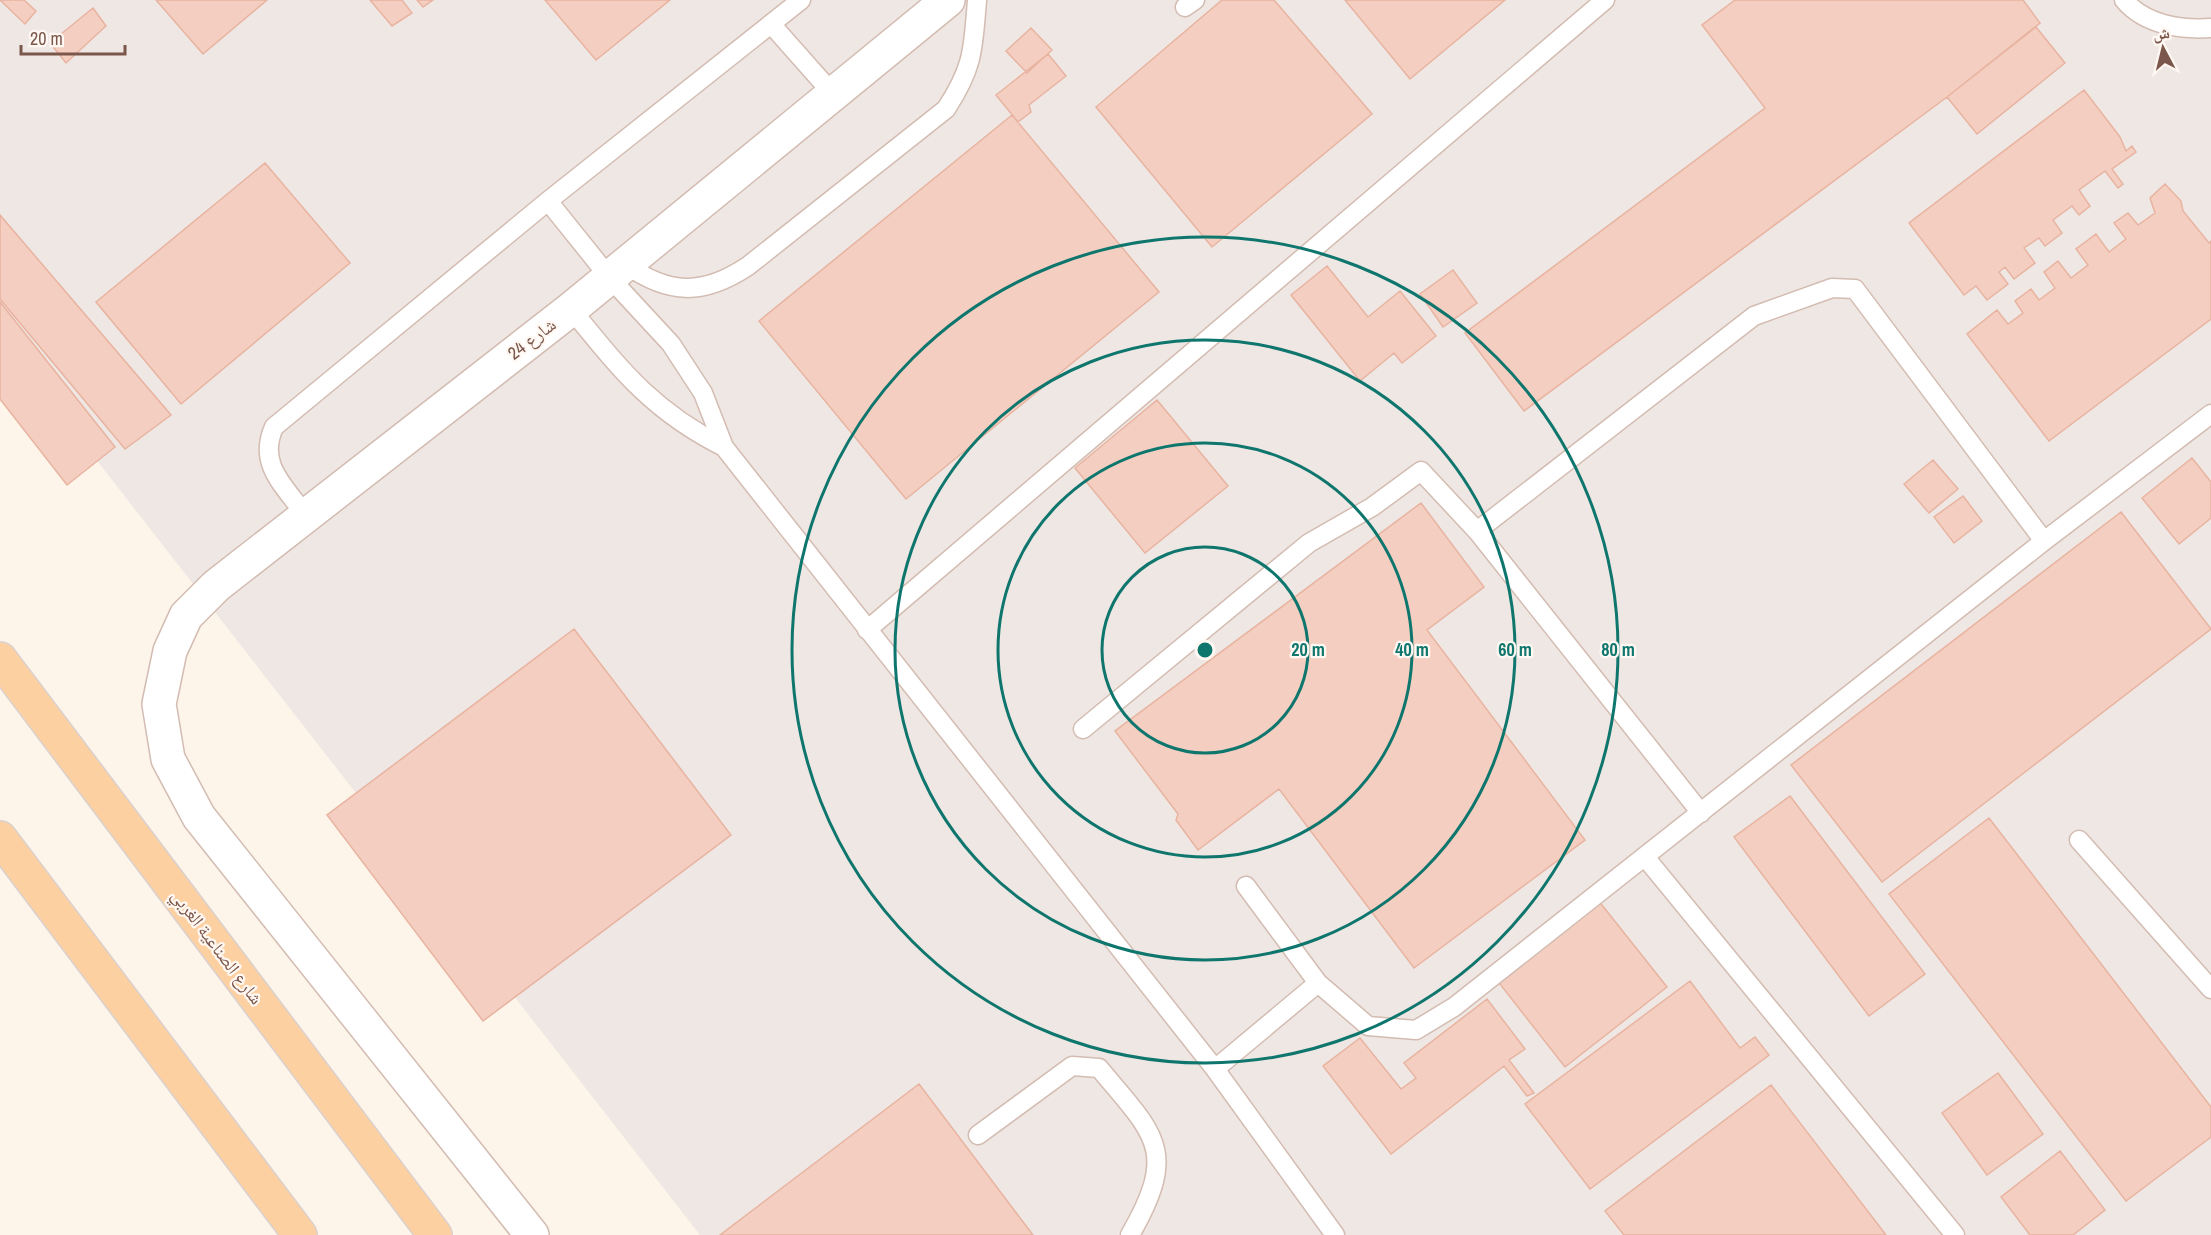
<svg xmlns="http://www.w3.org/2000/svg" width="2211" height="1235" font-family="'Archivo Narrow','Noto Naskh Arabic',sans-serif">
<style>
.industrial{fill:#efe7e3}
.building{fill:#f4cfc1;stroke:#e8b3a0;stroke-width:1.5}
.lines{fill:none;stroke-linecap:round;stroke-linejoin:round}
.lane-casing{stroke:#d3bcb1;stroke-width:21}
.street-casing{stroke:#d3bcb1;stroke-width:36}
.primary-casing{stroke:#dad0cd;stroke-width:36}
.lane{stroke:#fff;stroke-width:18}
.street{stroke:#fff;stroke-width:33}
.primary{stroke:#fdd0a2;stroke-width:33}
.ring{fill:none;stroke:#0f766e;stroke-width:3}
.labels{text-anchor:middle;stroke-width:4.5;stroke-linejoin:round;paint-order:stroke}
.street-label{font-size:18px;fill:#7a564b;stroke:#fff8f2}
.centre{fill:#0f766e;stroke:#fff8f2;stroke-width:3}
.ring-label{font-size:18px;text-anchor:middle;font-weight:bold;fill:#0f766e;stroke:#fff8f2;stroke-width:4.5;stroke-linejoin:round;paint-order:stroke}
</style>
<rect width="100%" height="100%" fill="#fdf4ea"/>
<path class="industrial" d="M0 0H2211V1235H700L0 336Z"/>
<path class="building" d="M0 0H24L36 11 25 24Z
M156 0H267L203 54Z
M370 0H402L412 13 392 26Z
M417 0H433L423 7Z
M545 0H670L596 60Z
M1222 0H1274L1372 114 1212 247 1096 107Z
M1345 0H1505L1410 79Z
M1735 0H2023L2040 23 1947 97 1524 411 1465 333 1765 108 1702 25Z
M93 8 106 26 66 63 50 43Z
M2036 27 2065 63 1977 134 1947 97Z
M1031 28 1052 50 1027 73 1006 51Z
M1048 54 1066 76 1029 105 1031 112 1018 122 996 95Z
M2084 90 2120 137 2126 151 2132 146 2136 152 2112 169 2123 184 2118 188 2105 171 2079 190 2090 206 2079 215 2072 206 2053 220 2062 233 2045 246 2039 238 2024 248 2035 263 2014 279 2005 267 1999 272 2008 284 1987 300 1976 286 1964 295 1909 223Z
M1012 115 1159 292 906 499 759 321Z
M265 163 350 263 181 404 96 302Z
M2165 184 2181 201 2183 211 2209 243 2211 241V319L2049 441 1967 334 1997 310 2008 324 2023 313 2015 301 2031 289 2039 300 2055 288 2044 272 2058 261 2071 278 2088 265 2076 249 2096 234 2109 252 2126 239 2114 223 2128 213 2138 225 2155 213 2150 198Z
M0 215 171 415 125 449 0 299Z
M1327 266 1368 317 1400 291 1436 336 1402 363 1394 353 1360 381 1291 295Z
M1453 270 1477 303 1443 327 1420 294Z
M0 302 115 447 67 485 0 399Z
M1157 400 1228 486 1145 553 1075 468Z
M2192 458 2211 482V518L2179 544 2142 498Z
M1933 460 1958 489 1929 513 1904 484Z
M1963 496 1982 521 1954 543 1934 517Z
M1421 503 1484 587 1427 630 1585 840 1414 968 1279 789 1198 850 1176 820 1178 814 1115 731Z
M2121 512 2211 629 1882 882 1791 765Z
M574 629 731 835 483 1021 327 815Z
M1790 796 1925 974 1869 1016 1734 837Z
M1989 818 2211 1107V1137L2126 1201 1889 894Z
M1598 900 1667 987 1565 1067 1496 979Z
M1690 981 1740 1048 1755 1037 1769 1055 1590 1189 1525 1104Z
M1487 999 1525 1049 1509 1060 1534 1093 1527 1096 1504 1066 1391 1154 1323 1066 1360 1038 1401 1089 1416 1078 1404 1063Z
M1998 1073 2043 1134 1987 1175 1942 1113Z
M919 1084 1033 1235H720Z
M1771 1085 1886 1235H1624L1605 1211Z
M2060 1151 2105 1210 2073 1235H2030L2001 1197Z"/>
<g class="lines">
<g class="lane-casing">
<path id="lane" d="M2124 0C2145 25 2181 30 2211 28
M1185 7 1195 0
M771 24 833 94
M548 201 609 277 671 344 703 393 724 447 1215 1069 1335 1235
M625 264C669 295 703 296 748 266L946 109C974 66 973 49 977 0
M571 309C620 369 652 411 724 447
M306 516C285 486 257 465 274 427L548 201 801 0
M1477 531 1754 316 1832 288 1855 289 2044 541
M867 630 1605 0
M1083 729 1309 543 1372 507 1421 471 1477 531 1701 813
M2079 840 2211 989
M1645 857 1955 1235
M1246 886 1318 983 1368 1026 1416 1030 1454 1007 2044 541 2211 414
M1215 1069 1318 983
M978 1135 1072 1066 1099 1068C1155 1135 1179 1150 1130 1235"/>
</g>
<g class="street-casing">
<path id="street" d="M532 1235 199 817 168 759 159 704 170 651 186 616 216 586 571 309 948 0"/>
</g>
<g class="primary-casing">
<path id="primary" d="M0 659 435 1235
M0 838 300 1235"/>
</g>
<use href="#lane" class="lane"/>
<use href="#street" class="street"/>
<use href="#primary" class="primary"/>
</g>
<g class="ring">
<circle cx="1205" cy="650" r="103"/>
<circle cx="1205" cy="650" r="207"/>
<circle cx="1205" cy="650" r="310"/>
<circle cx="1205" cy="650" r="413"/>
</g>
<g class="labels">
<g class="street-label">
<text transform="translate(532 339) rotate(-38)" y="6">شارع 24</text>
<text transform="translate(217 947) rotate(53)" y="6">شارع الصناعية الغربي</text>
</g>
</g>
<circle cx="1205" cy="650" r="9" class="centre"/>
<g class="ring-label">
<text x="1308" y="656">20 m</text>
<text x="1412" y="656">40 m</text>
<text x="1515" y="656">60 m</text>
<text x="1618" y="656">80 m</text>
</g>
<g transform="translate(2163 48) rotate(353)" stroke="#fff8f2" stroke-width="4.5" paint-order="stroke">
<path d="M0-4.5L10 22L0 15L-10 22Z" fill="#7a564b"/>
<text y="-9" font-size="16" font-weight="bold" text-anchor="middle" fill="#7a564b">ش</text>
</g>
<path d="M21 45v9h104v-9" fill="none" stroke="#7a564b" stroke-width="3"/>
<text x="30" y="45" font-size="18" fill="#7a564b" stroke="#fff8f2" stroke-width="4.5" paint-order="stroke">20 m</text>
</svg>
